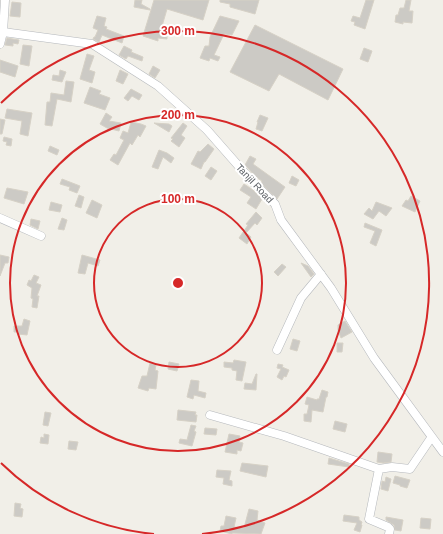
<svg xmlns="http://www.w3.org/2000/svg" width="443" height="534" font-family="Helvetica,sans-serif">
<style>
.building{fill:#cccac5;stroke:#d6d1c6}
.lines{fill:none;stroke-linecap:round;stroke-linejoin:round}
.minor-casing{stroke:#b5b8bc;stroke-width:9}
.minor{stroke:#fff;stroke-width:8}
.ring{fill:none;stroke:#d62828;stroke-width:2}
.labels{text-anchor:middle;stroke-width:4;stroke-linejoin:round;paint-order:stroke}
.street-label{font-size:10px;fill:#5f6368;stroke:#fff}
.centre{fill:#d62828;stroke:#fff;stroke-width:2}
.ring-label{font-size:12px;text-anchor:middle;font-weight:bold;fill:#d62828;stroke:#fff;stroke-width:4;stroke-linejoin:round;paint-order:stroke}
</style>
<rect width="100%" height="100%" fill="#f1efe8"/>
<path class="building" d="M135 0H142L141 4 150 9V10L134 7Z
M154 0H209L203 20 167 9 160 33 167 34V39L158 38V41L143 36Z
M220 0H259L255 14 230 7V4L220 2Z
M366 0H374L365 29 354 25 355 22 351 21 353 16 360 18Z
M406 0H411L409 11H413L412 23 403 22V24L395 22 396 15H398L400 8H404Z
M12 2 21 3 20 17 10 16Z
M97 16 106 18 104 26 107 27 106 29 124 36 122 43 102 35 99 42 93 39 94 37H95L98 30 93 28Z
M220 16 239 21 232 35 224 34 214 55 220 57 218 61 210 58 209 61 200 58 205 46H209L210 37Z
M255 25 343 69 328 100 279 74 269 91 230 72Z
M7 38 19 40 18 44 13 43V46L5 45Z
M23 45 32 46 29 66 20 64Z
M124 46 132 50 131 52 143 57 142 61 128 56 126 59 119 55Z
M364 48 372 51 368 62 360 59Z
M87 54 94 56 89 70 95 72 92 83 80 79Z
M0 60 18 66 15 77 0 72Z
M153 66 160 70 155 78 149 74Z
M60 70 66 72 62 82 52 80 53 75 59 76Z
M120 70 128 74 123 84 116 81Z
M66 81 74 82 71 102 57 99 52 126 45 125 47 102H50L51 93 64 95Z
M90 87 101 91 99 94 110 98 105 110 84 103Z
M131 89 142 95 139 100 132 96 128 101 124 98Z
M7 109 32 113 28 136 20 134 22 121 5 118Z
M106 113 112 117 109 121 121 123 119 131 107 128 100 124Z
M260 115 268 118 262 131 256 129 258 122H257Z
M0 119 5 120 2 134H0Z
M131 122 141 124 146 126 140 137 138 135 132 145 130 143 118 165 110 160 114 154 116 155 124 140 120 138 123 131 128 133Z
M154 123 169 124 172 126 169 132Z
M183 123 187 126 181 135 185 138 179 147 171 141 173 139 171 138Z
M4 137 12 139 11 146 6 145 7 142 3 141Z
M208 144 214 149 205 162H204L201 169 191 164 198 151 200 152Z
M50 146 59 150 57 155 48 151Z
M159 150 167 153 174 158 171 163 163 157 158 169 152 167Z
M250 156 256 159 253 164 285 187 277 199 261 183 262 181 256 177 245 165Z
M211 167 217 171 211 180 205 176Z
M292 176 299 180 296 186 289 183Z
M62 179 80 186 77 193 69 190 70 187 60 184Z
M244 184 253 190 262 199 256 209 247 203 251 197 240 190Z
M7 188 28 192 24 204 4 198Z
M79 195 84 197 81 208 75 206Z
M411 196 420 201 415 212 402 206 406 200 408 201Z
M92 200 102 205 97 218 86 213Z
M51 202 62 205 60 212 49 210Z
M376 202 392 208 386 216 379 211 373 219 364 214 369 208 372 211Z
M256 212 262 218 257 225 255 223 246 233 251 237 247 244 239 238 248 225 246 224Z
M62 218 67 220 64 230 58 229Z
M31 219 40 221 38 229 30 225Z
M365 223 382 230 376 246 370 243 375 231 364 227Z
M0 255 9 257 8 263H5L0 276Z
M82 255 100 260 98 266 88 263 85 274 78 273Z
M301 263 308 266 314 274 311 277Z
M282 264 286 267 278 276 274 272Z
M34 275 39 277 36 283 41 285 37 296H39L37 308 32 307 33 299 31 298 32 288 27 285 29 280 31 281Z
M24 319 30 321 27 335 18 334 19 332H14V326H22Z
M345 321 352 332 341 338 338 330V325Z
M293 339 300 341 297 351 290 349Z
M337 343H343L342 352H337Z
M234 360 246 362 242 381 236 380 237 371 232 370V368L224 367V362L233 363Z
M169 362 179 364 177 371 168 369Z
M150 363 156 365 155 370 158 371 156 389 149 388 148 391 138 388 142 376H147Z
M278 364 283 365 282 367 289 370 286 377 284 376 282 380 277 377 281 369 277 368Z
M256 374H257L256 390 244 389 245 383 252 384Z
M191 380 199 381 198 391 206 393 205 398 194 395 193 399 187 397Z
M322 390 328 392 327 397H326L323 412 312 410 311 422 304 421V414H307L309 405 305 404 307 397 317 400V399H319Z
M178 410 196 412 195 415H197L196 422 177 420Z
M45 412 51 413 48 426 43 425Z
M335 421 347 424 345 432 333 429Z
M191 425 196 426 194 431 196 432 192 446 179 443 180 439 187 440Z
M205 428 217 429 216 435 204 434Z
M44 434 49 435 48 444 40 443 41 437 44 438Z
M229 434 240 436 239 442 243 443 241 451 237 450V454L225 452Z
M69 441 78 442 76 450 68 449Z
M378 452 392 454 391 462 383 463 377 462Z
M329 458 349 464V467L328 464Z
M242 463 268 466 266 477 240 471Z
M217 470 231 471 229 480 232 481V486L223 484 224 478 216 477Z
M395 476 410 480 407 488 400 486V485L393 483Z
M386 477 391 479 388 491 381 489 382 481 385 482Z
M15 503 21 504 20 508 23 509 22 517 14 516Z
M249 509 258 511 257 520 265 523 261 534 232 533V534L220 531 221 526H224L226 516 236 518 234 527 244 528Z
M344 515 359 517V520L362 522 361 525H362L360 532 354 530 357 523 343 521Z
M386 517 403 520 401 531 395 530 394 525 386 520Z
M421 518 431 519 430 529 420 528Z"/>
<g class="lines">
<g class="minor-casing">
<path id="minor" d="M3 32 92 44 158 86 207 130 250 179 275 204 281 220 331 288 374 358 443 452
M0 44 3 32 5 0
M0 218 41 236
M277 350 301 298 321 274
M210 415 284 436 379 469 392 467 410 469 431 438
M379 469 369 519 388 527 390 529 389 534"/>
</g>
<use href="#minor" class="minor"/>
</g>
<g class="ring">
<circle cx="178" cy="283" r="84"/>
<circle cx="178" cy="283" r="168"/>
<path d="M154 534A252 252 0 0 1 1 463M1 103A252 252 0 1 1 202 534"/>
</g>
<g class="labels">
<g class="street-label">
<text transform="translate(255 183) rotate(47)" y="4">Tanjil Road</text>
</g>
</g>
<circle cx="178" cy="283" r="6" class="centre"/>
<g class="ring-label">
<text x="178" y="35">300 m</text>
<text x="178" y="119">200 m</text>
<text x="178" y="203">100 m</text>
</g>
</svg>
